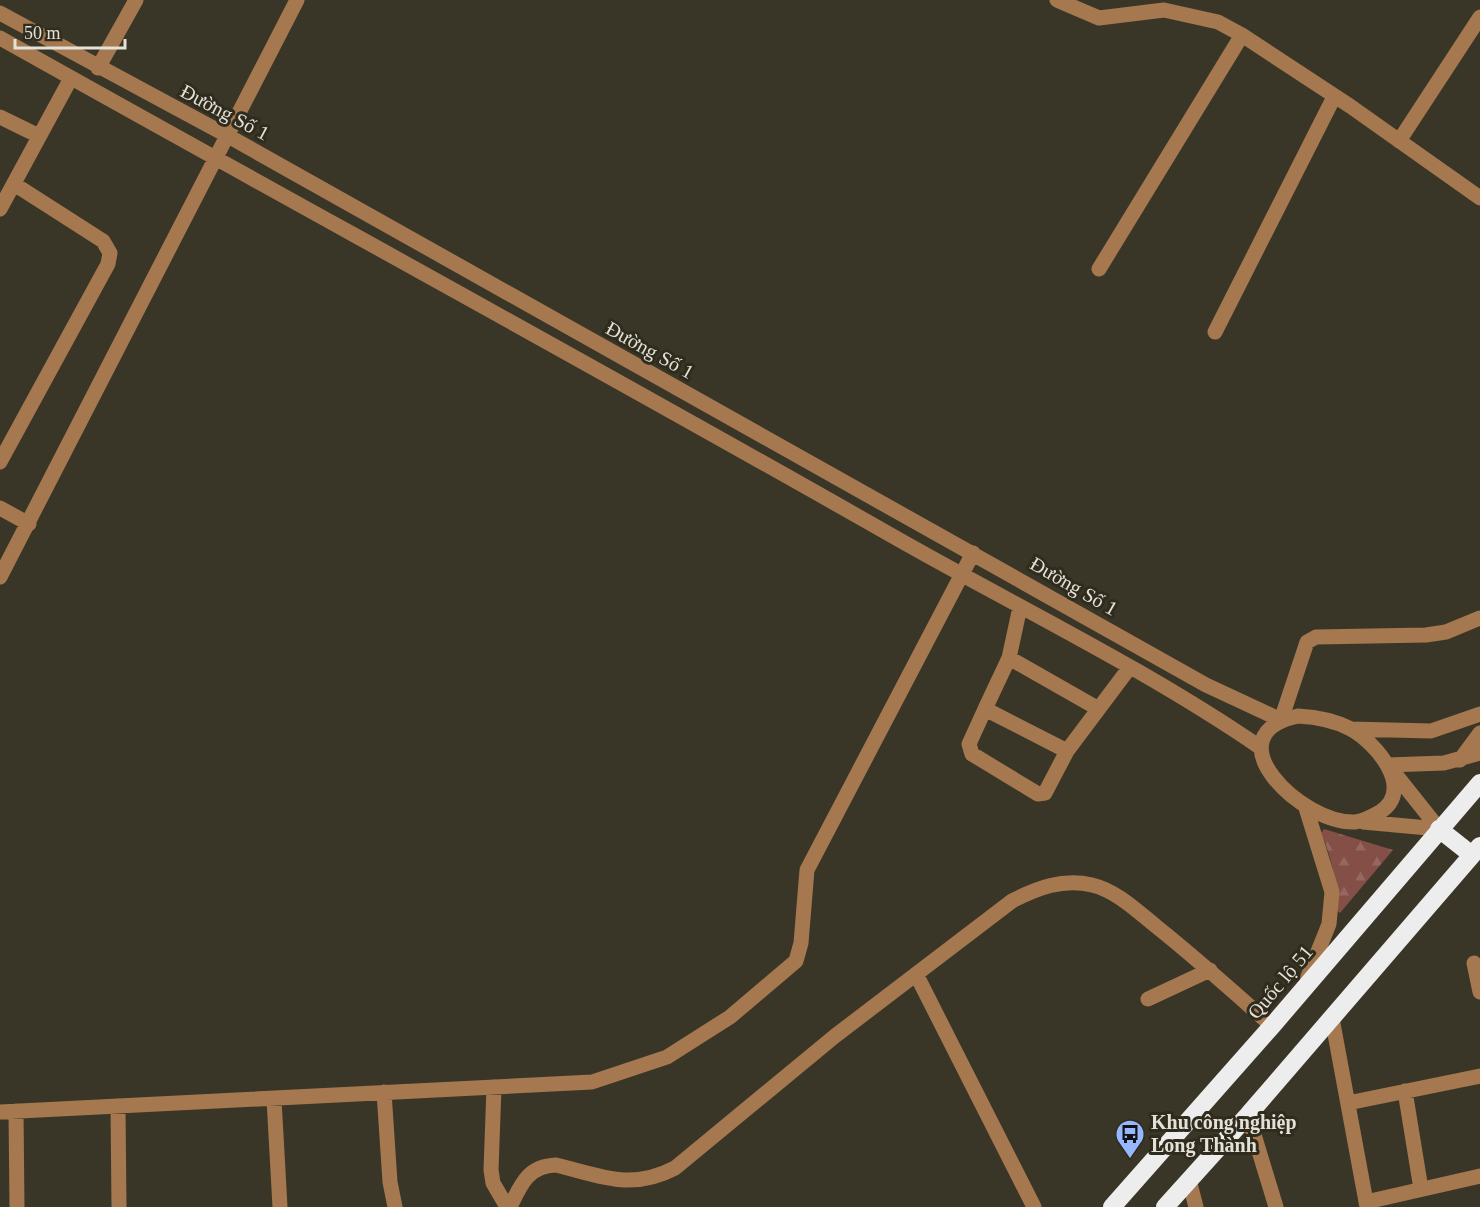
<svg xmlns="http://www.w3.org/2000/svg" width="1480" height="1207" font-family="Georgia,serif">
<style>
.forest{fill:url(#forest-firs)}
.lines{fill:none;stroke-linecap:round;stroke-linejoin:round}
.minor{stroke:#a5784f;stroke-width:15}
.highway{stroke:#ededed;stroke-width:18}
.labels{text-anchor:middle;stroke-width:6;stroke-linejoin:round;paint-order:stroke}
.street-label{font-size:20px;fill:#e3e1d8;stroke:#2f2c1d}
.poi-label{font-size:20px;font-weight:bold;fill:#e3e1d8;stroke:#2f2c1d;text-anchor:start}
</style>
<defs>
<pattern id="forest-firs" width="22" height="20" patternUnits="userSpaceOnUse" patternTransform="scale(1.5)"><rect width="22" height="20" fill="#834f47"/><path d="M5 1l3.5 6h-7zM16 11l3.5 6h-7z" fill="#946861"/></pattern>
</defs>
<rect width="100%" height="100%" fill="#3a3627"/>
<path class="forest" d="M1324 829 1393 850 1340 913 1336 910C1337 882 1332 858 1321 833Z"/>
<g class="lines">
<path class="minor" d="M1057 0 1099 18 1164 10 1218 22 1242 35 1350 106 1480 198
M0 13 228 136 1206 685 1281 720
M0 38C296 204 594 366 889 534 1013 605 1143 667 1261 748
M98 68 136 0
M0 117 39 136
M1399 141 1480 17
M0 209 71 78
M1099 269 1242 35
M1215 332 1334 97
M0 462 108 264 110 253 103 241 14 184
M0 508 29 524
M0 577 297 0
M1020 607 1009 658 985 709 1067 751 1130 667
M1009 658 1097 708
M985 709 969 744 972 754 1038 794 1045 793 1067 751
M1298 716C1317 717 1334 720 1351 729 1375 742 1416 789 1380 812 1373 816 1364 821 1355 822 1301 824 1210 735 1298 716Z
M1281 720 1307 642 1316 637 1426 635 1446 632 1480 618
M1351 729 1431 731 1480 714
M1460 760 1480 733
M1388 765 1444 763 1480 753
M1392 770 1439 829
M1306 808 1332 892 1329 924 1307 979
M1363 822 1439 829
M1474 963 1480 992
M916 974 1034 1207
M1148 999 1210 970
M1332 1018 1367 1207
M494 1087 491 1170 493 1183 507 1207
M1405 1091 1421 1189
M384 1092 390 1182 395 1207
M274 1099 280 1207
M1348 1103 1480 1076
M118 1106 119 1207
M16 1111 17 1207
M0 1112 592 1082 667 1057 730 1017 796 961 801 943 807 870 973 553
M1248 1115 1276 1207
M1189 1180 1196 1207
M1366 1202 1480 1176
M510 1207C521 1184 528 1166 556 1165 601 1176 631 1191 675 1168L835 1036 1012 901C1037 888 1063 878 1092 885 1117 891 1137 911 1157 927 1197 959 1234 992 1272 1026"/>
<path class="highway" d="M1439 829 1472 855
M1112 1207 1272 1026 1480 783
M1165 1207 1248 1115 1480 846"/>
</g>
<defs>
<g id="bus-pin" transform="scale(1.5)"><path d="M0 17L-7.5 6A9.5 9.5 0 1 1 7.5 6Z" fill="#96b6fd" stroke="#2f2c1d"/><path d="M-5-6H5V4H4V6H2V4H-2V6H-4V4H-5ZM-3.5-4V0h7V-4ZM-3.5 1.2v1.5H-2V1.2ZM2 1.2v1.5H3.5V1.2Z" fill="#111"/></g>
</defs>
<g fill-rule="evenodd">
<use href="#bus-pin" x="1130" y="1134"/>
</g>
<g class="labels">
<g class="street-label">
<text transform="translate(225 112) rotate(28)" y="7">Đường Số 1</text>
<text transform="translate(650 350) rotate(29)" y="7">Đường Số 1</text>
<text transform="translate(1074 586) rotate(30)" y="7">Đường Số 1</text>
<text transform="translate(1280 982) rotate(-50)" y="7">Quốc lộ 51</text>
</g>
<g class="poi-label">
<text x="1151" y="1129">Khu công nghiệp<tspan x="1151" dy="23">Long Thành</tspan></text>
</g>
</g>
<path d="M15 39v9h110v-9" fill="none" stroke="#e3e1d8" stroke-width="3"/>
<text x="24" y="39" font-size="18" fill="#e3e1d8" stroke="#2f2c1d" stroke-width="4.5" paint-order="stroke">50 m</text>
</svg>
